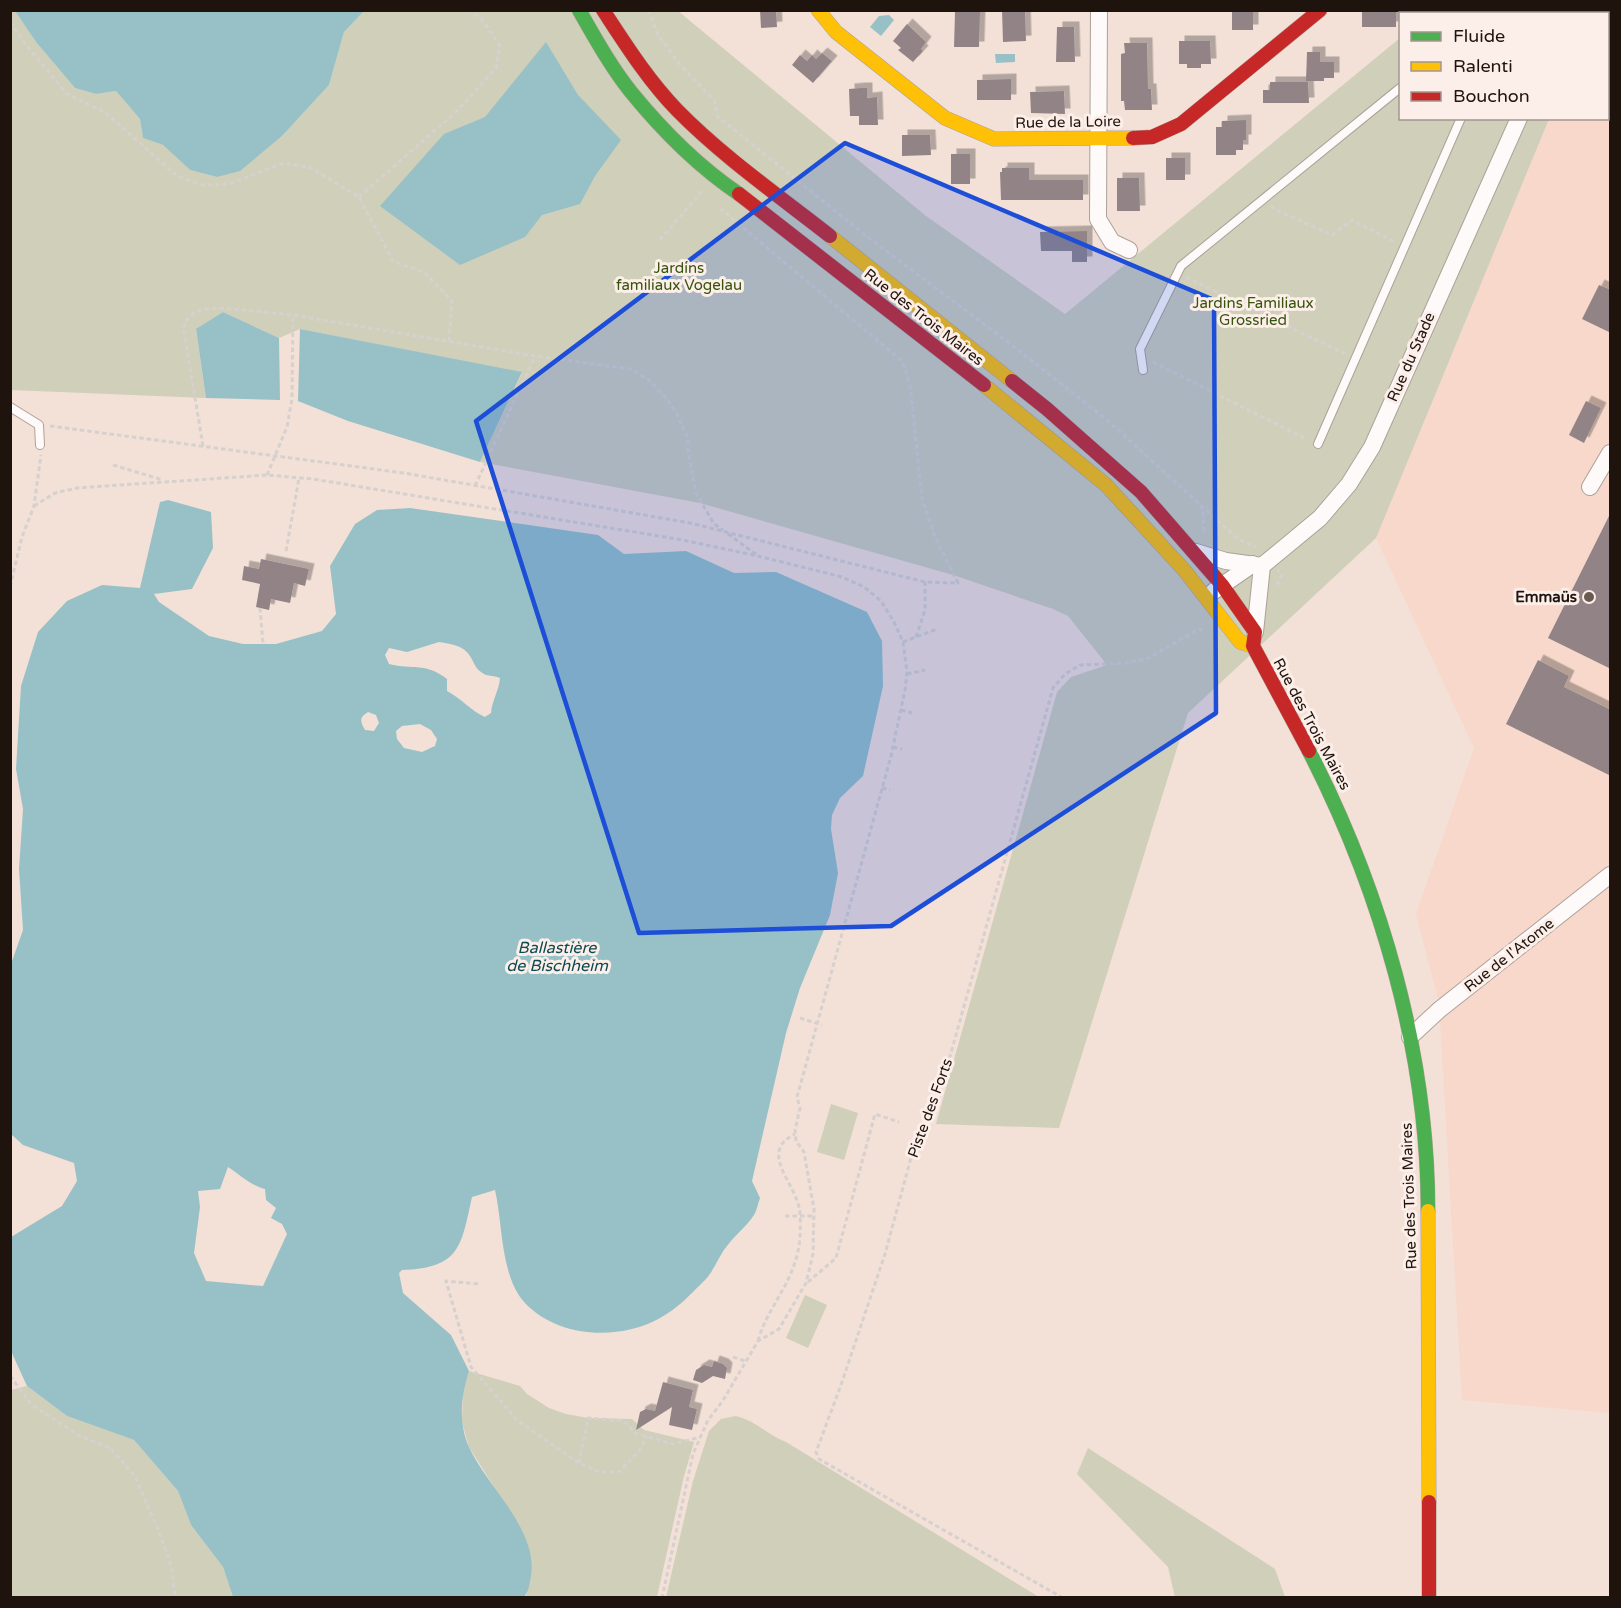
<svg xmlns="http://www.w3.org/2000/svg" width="1621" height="1608" font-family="'Varela Round',sans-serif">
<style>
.built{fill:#f7d8ca}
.green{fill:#cfcfba}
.water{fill:#97c1c6;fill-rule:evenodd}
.building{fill:#928486;filter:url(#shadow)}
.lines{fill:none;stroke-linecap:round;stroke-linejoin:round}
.lane-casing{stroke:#aea099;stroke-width:10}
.street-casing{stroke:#aea099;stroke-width:18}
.fast-casing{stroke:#aea099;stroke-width:15}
.slow-casing{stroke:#aea099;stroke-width:15}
.jam-casing{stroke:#aea099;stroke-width:15}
.path{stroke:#d6d1ce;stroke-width:3;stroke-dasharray:4.5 3;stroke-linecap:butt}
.lane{stroke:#fdfaf9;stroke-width:8}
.street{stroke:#fdfaf9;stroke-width:16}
.fast{stroke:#4caf50;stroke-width:14}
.slow{stroke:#ffc107;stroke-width:14}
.jam{stroke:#c62828;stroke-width:14}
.marked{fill:#1d4ed8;fill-opacity:0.2;stroke:#1d4ed8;stroke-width:4.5;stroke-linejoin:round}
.poi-dot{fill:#695b54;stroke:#fceee8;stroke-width:2}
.labels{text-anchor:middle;stroke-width:6;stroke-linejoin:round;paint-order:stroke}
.street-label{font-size:15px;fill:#1e130d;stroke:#fceee8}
.park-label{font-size:15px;fill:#36530c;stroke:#fceee8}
.poi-label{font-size:15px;font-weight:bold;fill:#1e130d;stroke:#fceee8;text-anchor:end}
.water-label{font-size:16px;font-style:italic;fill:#0b4a53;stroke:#fceee8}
</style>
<defs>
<filter id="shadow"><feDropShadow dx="5.5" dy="-5.5" stdDeviation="0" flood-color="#0004"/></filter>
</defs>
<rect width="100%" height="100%" fill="#f3e0d7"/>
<path class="built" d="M1594 11H1610V1413L1462 1400 1439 1003 1416 914 1474 748 1376 538 1549 119 1608 118V14L1593 13Z"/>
<path class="green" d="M1434 10 1594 11 1593 14H1430Z
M11 11H15L36 42 75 88 96 94 116 91 140 119 143 138 163 145 190 170 217 177 240 170 282 136 329 85 344 32 364 11H678L926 216 1065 314 1400 38V118L1549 119 1376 538 1188 713 1059 1128 936 1124 1057 692 1071 677 1107 665 1068 616 1053 609 953 575 700 503 480 462 522 373 300 329 279 338 223 312 196 330 206 398 11 390Z
M831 1104 858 1113 844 1160 817 1152Z
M805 1295 827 1305 808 1348 786 1338Z
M469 1371 520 1386 527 1394 549 1408 566 1414 588 1418 632 1419 644 1430 694 1442 684 1476 657 1597H524L527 1594 508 1509 469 1447 462 1422 463 1388Z
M27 1386 67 1416 134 1440 178 1491 191 1525 223 1567 233 1597 11 1598V1390Z
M736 1416C758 1422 766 1434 786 1442L1039 1597H666L693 1481 709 1431 721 1419Z
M1088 1448 1275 1569 1285 1597H1175L1168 1567 1077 1474Z"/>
<path class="water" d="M15 11H364L344 32 329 85 282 136 240 171 217 177 190 170 163 145 143 138 140 119 116 91 96 94 75 88 36 42Z
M889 15 894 20 881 36 870 27 879 16Z
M546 42 578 95 621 140 595 176 580 204 542 215 525 237 460 265 380 206 444 134 485 117Z
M995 54H1015V62L996 63Z
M223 312 279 338 280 400 206 398 196 329Z
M300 329 522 372 480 462 348 421 298 401Z
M168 500 211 512 213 548 192 589 154 594 159 602 209 636 243 644H276L322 631 336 614 330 566 355 524 377 510 410 508 598 535 624 554 686 551 734 573 776 572 867 612 882 641 883 686 863 776 840 798 832 815 831 829 838 873 830 915 800 988 786 1033 752 1181 760 1198C758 1203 757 1210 754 1215 747 1226 735 1235 727 1246 718 1257 714 1271 705 1280 691 1294 677 1309 660 1318 619 1341 558 1338 525 1303 500 1276 503 1224 495 1190L472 1197C461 1247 460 1268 402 1270L399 1273 403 1293 451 1335 469 1371C461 1395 458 1423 469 1447 487 1487 542 1533 530 1581 529 1587 528 1592 524 1597H233L223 1567 191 1525 178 1491 134 1440 67 1416 27 1386 11 1351V1237L62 1206 77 1181 74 1163 23 1145 11 1134V964L23 930 19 869 23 809 16 769 21 686 38 632 67 601 102 585 140 588 160 502ZM439 642C451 644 463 645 470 656 474 662 475 668 481 672 487 677 493 675 500 678 499 691 492 700 491 713L485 717C471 711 461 698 447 691V679C425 662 413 670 389 664L385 655 389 648 407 652ZM368 712 376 715 379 723 374 731 365 730C360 721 359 718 368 712ZM420 724 431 730 437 739 435 746 422 752 404 748 397 739 396 731 402 726ZM228 1167C240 1175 252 1186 265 1189L266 1200 276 1208 271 1218 282 1224 287 1234 263 1286 206 1281 194 1253 200 1207 198 1191 220 1189Z"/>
<path class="building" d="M760 10H776L777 27 761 28Z
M1002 10H1025L1026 41 1003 42Z
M1232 10H1253V30H1232Z
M1362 10H1396V27H1362Z
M955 12H980L979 47H954Z
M907 24 926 42 921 49 923 51 913 62 898 50 901 48 893 41Z
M1057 27H1074L1075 62H1056Z
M1179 41H1210L1211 64H1201V68H1187V64H1179Z
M1124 43H1147L1148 89H1151L1152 110H1125L1124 101H1121V54L1125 53Z
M1307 52H1320V62H1334V78H1324V81H1306Z
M822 53 832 61 813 83 792 65 800 55 807 61 812 55 816 59Z
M1011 79V100H977V80Z
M1270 82H1308L1309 103H1263V90H1270Z
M861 88H867V98L877 97 878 125H859V116H850L849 89Z
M1064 91 1065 114 1031 113 1030 92Z
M1246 120V140H1243V150H1236V155H1216V127H1222V121Z
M902 135H930L931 155 902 156Z
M951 154H970V184H951Z
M1166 158H1185V180H1166Z
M1002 168H1029V180H1083V200H1001L1000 172H1002Z
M1117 178H1139L1140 211H1117Z
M1087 231V262H1072V251H1041L1040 232Z
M1599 285 1611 290V333L1582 319Z
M1586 401 1601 408 1584 443 1569 435Z
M1611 512V669L1548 638Z
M261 559 309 569 305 586 294 583 290 603 271 599 269 610 256 607 260 584 242 580 244 566 259 569Z
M1538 660 1569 676 1564 687 1611 710V776L1506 724Z
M714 1361 723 1364 727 1368 725 1379 713 1376 702 1383 693 1380 696 1370 704 1365 712 1367Z
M663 1382 693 1390 689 1407 697 1409 692 1430 669 1425 672 1407 636 1430 640 1412 646 1409 655 1411Z"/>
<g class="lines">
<g class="lane-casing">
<path id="lane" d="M1421 10 1423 14
M1510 14 1511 10
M1143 370 1140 349 1181 266 1400 88
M10 407 39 425 40 445
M1318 444 1461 118"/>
</g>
<g class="street-casing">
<path id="street" d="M1099 10 1098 219 1112 242 1129 250
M1566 14 1568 10
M1590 487 1610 453
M1196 552 1226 561 1262 566 1255 632
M1262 566 1320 518 1349 484 1372 447 1519 118
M1214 591 1253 564
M1410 1037 1439 1010 1610 875"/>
</g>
<g class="fast-casing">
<path id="fast" d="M579 10C595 38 611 67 631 92 662 130 699 167 739 194
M1309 751C1381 891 1428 1053 1428 1211"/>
</g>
<g class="slow-casing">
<path id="slow" d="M818 10 836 32 945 118 994 139 1133 138
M830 236 1012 381
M984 385 1106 485 1185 571 1240 642 1253 646
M1428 1211 1429 1502"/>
</g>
<g class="jam-casing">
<path id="jam" d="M603 10C626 45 648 80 677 110 722 156 779 196 830 236
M1133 138 1152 137 1181 124 1320 10
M739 194 984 385
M1012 381 1047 409 1141 492 1222 585 1255 632 1253 646 1309 751
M1429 1502V1598"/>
</g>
<path class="path" d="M648 10 658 35 682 67 714 100 717 114
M10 22 27 46 67 94 105 112 177 176 203 185 229 184 284 163 311 168 359 197 393 261 425 273 452 301 449 341
M716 115 865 235 1017 349 1106 419 1238 539 1256 547
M359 197 457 111 496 68 500 46 483 21 471 10
M1271 206 1276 210 1332 235 1352 220 1395 242
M660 240 702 191
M1186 277 1345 354
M1153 362 1308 440
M50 426 404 473 690 523 925 582 958 583 935 537 922 498 910 384 902 361 721 209
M203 446 184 332V323L191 315 200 310 219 308 254 311 293 315 535 356 630 369 648 379 667 399 677 414 688 439V451L696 493 714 524 723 530
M113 465 163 480
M267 475 287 427 292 399 293 315
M475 486 535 356
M1200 505 1203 511 1204 533
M34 506 55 493 77 488 267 475 313 479 683 540 758 556 842 577 864 587 881 601 894 622 903 642 907 672 905 690 891 756 797 1097 800 1108 795 1130 796 1141 804 1152 814 1209 813 1254 806 1283 779 1329 758 1341 722 1402 708 1420 693 1454 662 1598
M728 534 757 555
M286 551 299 478
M1277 585 1282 575 1278 570
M10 587 22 537 34 506 41 455
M260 608 263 644
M916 637 925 610V582
M903 642 937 629
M907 674 925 670
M901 710 912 713
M893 747 902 749
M882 788 890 790
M800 1018 822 1025
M785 1216H814
M808 1282 836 1258 875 1114 899 1122
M478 1284 446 1281 471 1367 517 1420 579 1463 599 1472H619L640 1450 647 1436
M758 1341C765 1314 785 1292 794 1265 800 1250 801 1231 800 1214 799 1185 756 1153 795 1134
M733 1357 745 1361
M10 1376 32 1405 78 1435 110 1448 134 1475 158 1529 172 1568 175 1598
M579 1463 588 1418 624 1421 635 1433 673 1444 701 1437
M1063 1598 819 1459 816 1452 841 1385 885 1254 919 1128 940 1092 1053 688 1065 674 1080 665 1126 663 1149 658 1199 629 1204 631"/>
<use href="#lane" class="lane"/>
<use href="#street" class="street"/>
<use href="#fast" class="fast"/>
<use href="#slow" class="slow"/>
<use href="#jam" class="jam"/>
</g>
<path class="marked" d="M845 143 1214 300 1216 713 891 926 639 933 476 421Z"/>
<circle class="poi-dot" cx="1589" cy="597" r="6"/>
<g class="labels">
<g class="street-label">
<text transform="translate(1068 122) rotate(-1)" y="5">Rue de la Loire</text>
<text transform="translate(924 317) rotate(38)" y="5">Rue des Trois Maires</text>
<text transform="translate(1411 357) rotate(-66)" y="5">Rue du Stade</text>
<text transform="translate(1312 724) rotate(62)" y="5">Rue des Trois Maires</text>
<text transform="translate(1509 955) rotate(-38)" y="5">Rue de l'Atome</text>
<text transform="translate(930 1108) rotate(-70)" y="5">Piste des Forts</text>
<text transform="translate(1409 1196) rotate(-92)" y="5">Rue des Trois Maires</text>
</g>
<g class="park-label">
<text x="679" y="273">Jardins<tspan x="679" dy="17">familiaux Vogelau</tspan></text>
<text x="1253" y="308">Jardins Familiaux<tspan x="1253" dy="17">Grossried</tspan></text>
</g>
<g class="poi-label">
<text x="1577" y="602">Emmaüs</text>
</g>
<g class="water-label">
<text x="557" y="953">Ballastière<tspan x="557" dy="18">de Bischheim</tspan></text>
</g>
</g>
<rect width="1621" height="1608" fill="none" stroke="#1e130d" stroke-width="24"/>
<rect x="1399" y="12" width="210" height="108" fill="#fceee8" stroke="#a39690" stroke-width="1.5"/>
<rect x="1411" y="32" width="30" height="9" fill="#4caf50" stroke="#a39690" stroke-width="1.5"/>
<text x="1453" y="42" font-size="18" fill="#1e130d">Fluide</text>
<rect x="1411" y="62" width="30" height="9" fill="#ffc107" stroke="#a39690" stroke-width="1.5"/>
<text x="1453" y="72" font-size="18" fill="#1e130d">Ralenti</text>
<rect x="1411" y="92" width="30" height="9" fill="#c62828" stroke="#a39690" stroke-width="1.5"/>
<text x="1453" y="102" font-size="18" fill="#1e130d">Bouchon</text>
</svg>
